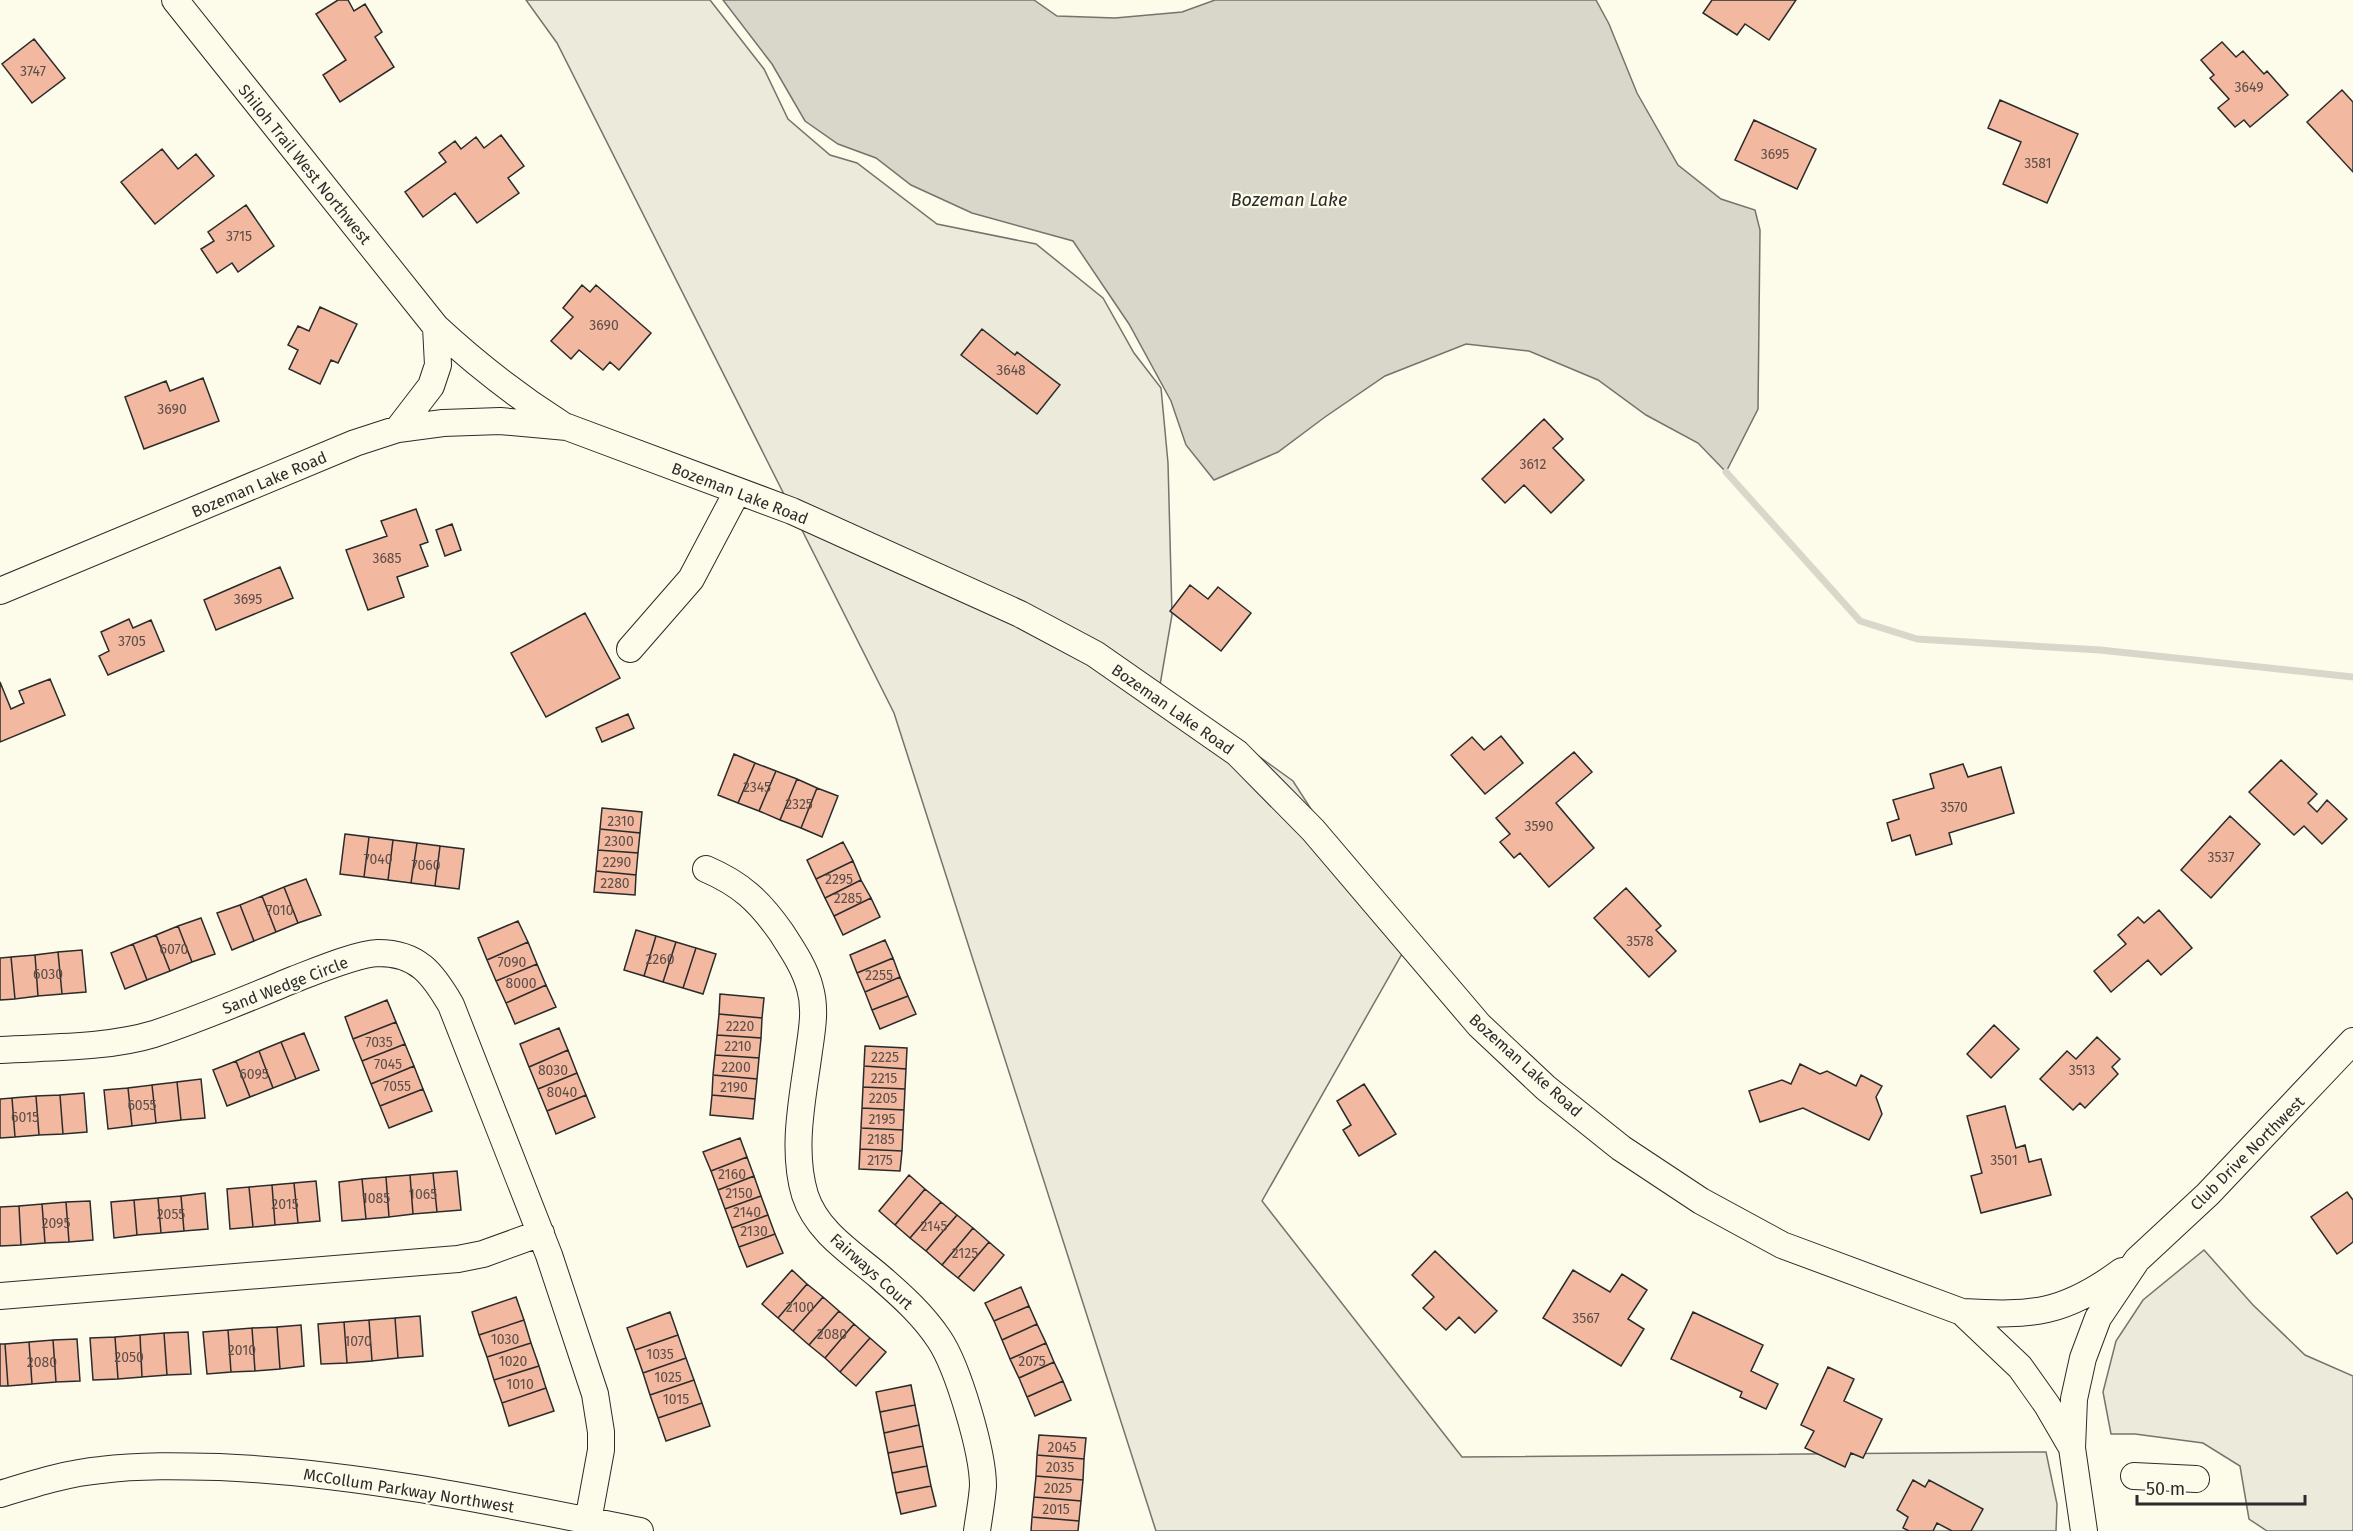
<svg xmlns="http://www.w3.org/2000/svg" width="2353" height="1531" font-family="'Fira Sans',sans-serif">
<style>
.green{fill:#ecebdb;stroke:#74746e;stroke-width:1.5}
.water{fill:#d8d7c9;stroke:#74746e;stroke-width:1.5}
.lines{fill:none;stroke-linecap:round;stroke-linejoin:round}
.stream{stroke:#d8d7c9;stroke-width:7}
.building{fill:#f2b8a0;stroke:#2b2b2b;stroke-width:1.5}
.minor-casing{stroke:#2b2b2b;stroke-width:28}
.minor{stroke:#fdfbea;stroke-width:26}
.labels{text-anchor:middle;stroke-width:4.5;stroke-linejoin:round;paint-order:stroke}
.number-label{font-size:14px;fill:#5d4e48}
.street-label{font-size:16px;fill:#2b2b2b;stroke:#fdfbea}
.water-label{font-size:18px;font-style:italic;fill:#2b2b2b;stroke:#fdfbea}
</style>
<rect width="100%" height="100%" fill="#fdfbea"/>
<path class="green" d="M526 0H710L764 69 788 119 830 155 857 163 937 224 1036 244 1103 298 1134 353 1161 388 1168 463 1172 615 1160 685 1293 781 1403 952 1262 1201 1462 1457 2046 1452 2057 1504 2056 1531H1156L894 713 557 43Z
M2204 1250 2253 1305 2305 1355 2353 1376V1531H2267L2249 1519 2240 1466 2203 1443 2135 1434H2111L2103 1392 2116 1341 2143 1300Z"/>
<path class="water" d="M723 0H1034L1057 16 1115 18 1182 12 1215 0H1596L1609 24 1637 93 1678 165 1721 199 1755 210 1760 230 1758 409 1726 472 1698 443 1646 415 1598 380 1529 351 1466 344 1385 376 1325 417 1278 452 1214 480 1186 445 1171 401 1129 324 1073 241 972 213 911 185 876 158 838 144 805 121 772 64Z"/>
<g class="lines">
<path class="stream" d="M1726 472 1860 621 1917 639 2100 650 2353 677"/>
</g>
<path class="building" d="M338 0H348L354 11 365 4 382 32 375 37 394 67 340 102 323 75 346 60 316 14Z
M1712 0H1796L1769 40 1745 24 1737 35 1703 13Z
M34 39 65 78 32 103 2 64Z
M2222 42 2236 57 2243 51 2264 74 2267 71 2288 95 2250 127 2244 120 2235 127 2218 108 2229 99 2210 78 2214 75 2201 60Z
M2342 90 2353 102V172L2307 122Z
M2000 100 2078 134 2047 203 2003 184 2021 142 1988 128Z
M1754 120 1816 149 1797 189 1735 160Z
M501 135 524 166 508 178 519 193 477 223 455 193 423 217 405 192 446 162 439 153 455 141 461 149 476 137 484 148Z
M162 149 178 169 196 154 214 176 155 224 121 182Z
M246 205 274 246 238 272 232 263 217 273 201 249 214 241 208 232Z
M582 285 590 292 596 285 651 333 619 370 610 362 603 370 579 350 571 359 551 341 573 317 563 308Z
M320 307 357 324 338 363 331 360 320 384 289 369 298 350 288 345 298 326 309 331Z
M982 329 1015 355 1017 352 1060 385 1037 414 961 355Z
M203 378 219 421 144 449 125 397 166 381 170 391Z
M1544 419 1563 439 1553 448 1584 480 1551 513 1524 485 1505 503 1482 479Z
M416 509 428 542 420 545 428 566 397 577 404 597 368 610 346 550 387 536 381 521Z
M452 524 461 550 445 556 436 530Z
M280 567 293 598 216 630 204 600Z
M1190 585 1208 599 1218 587 1251 613 1221 651 1170 611Z
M585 613 620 678 546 717 511 653Z
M129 619 133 628 151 620 164 651 108 675 99 656 109 651 101 632Z
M50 679 65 715 0 742V682L11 709 24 703 19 691Z
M628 714 634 728 602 742 596 728Z
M1501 736 1523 763 1485 794 1451 755 1472 737 1484 750Z
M1574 752 1592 772 1556 803 1594 848 1549 887 1520 853 1514 858 1500 842 1510 834 1496 818Z
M734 754 755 763 738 803 718 795Z
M2281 760 2317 794 2308 803 2317 812 2327 800 2347 819 2322 844 2304 826 2294 835 2249 792Z
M755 763 776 771 759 811 738 803Z
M1963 764 1968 777 2001 767 2014 813 1949 833 1952 844 1916 855 1910 835 1892 841 1887 823 1899 819 1893 800 1934 788 1930 774Z
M776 771 797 779 780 820 759 811Z
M797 779 817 788 801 828 780 820Z
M817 788 838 796 822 837 801 828Z
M602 808 642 812 640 833 600 829Z
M2230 816 2260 844 2211 898 2181 870Z
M600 829 640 833 638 853 598 850Z
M345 834 369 837 364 877 340 874Z
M369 837 393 840 388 880 364 877Z
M393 840 417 843 411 883 388 880Z
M843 842 853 861 816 879 807 860Z
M417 843 440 846 435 886 411 883Z
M440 846 464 849 459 889 435 886Z
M598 850 638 853 636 875 596 871Z
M853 861 861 880 825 898 816 879Z
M596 871 636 875 635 895 594 892Z
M306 879 321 915 298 923 284 887Z
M861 880 871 898 834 916 825 898Z
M284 887 298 923 276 932 262 896Z
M1626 888 1661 926 1656 930 1676 951 1649 977 1594 918Z
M262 896 276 932 254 941 240 905Z
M871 898 880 917 843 935 834 916Z
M240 905 254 941 232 950 217 913Z
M2159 910 2192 948 2161 975 2148 960 2111 992 2094 971 2126 944 2118 935 2138 917 2144 923Z
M201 918 215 954 192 962 178 926Z
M518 921 528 942 487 960 478 938Z
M178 926 192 962 170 971 156 935Z
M636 930 656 936 644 976 624 970Z
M156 935 170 971 147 980 133 944Z
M656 936 676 942 663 982 644 976Z
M885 940 893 958 857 973 850 955Z
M528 942 537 964 496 981 487 960Z
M676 942 696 948 683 988 663 982Z
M133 944 147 980 125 989 111 953Z
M696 948 716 954 703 994 683 988Z
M82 950 86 992 62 994 58 952Z
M58 952 62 994 38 996 35 955Z
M35 955 38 996 15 999 11 957Z
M11 957 15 999 0 1000V958Z
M893 958 900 977 865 992 857 973Z
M537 964 546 985 506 1003 496 981Z
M900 977 908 996 872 1010 865 992Z
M546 985 556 1007 515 1024 506 1003Z
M720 994 764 998 762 1018 719 1014Z
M908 996 916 1014 880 1029 872 1010Z
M387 1000 396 1022 353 1039 345 1017Z
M719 1014 762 1018 761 1038 717 1035Z
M396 1022 405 1044 362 1061 353 1039Z
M1994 1025 2019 1049 1991 1078 1967 1054Z
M559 1028 568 1050 529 1067 520 1044Z
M304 1033 319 1070 296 1079 281 1042Z
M717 1035 761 1038 759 1058 715 1055Z
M2097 1037 2120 1059 2112 1067 2118 1074 2085 1108 2080 1103 2073 1110 2040 1079 2067 1051 2076 1059Z
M281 1042 296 1079 273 1088 259 1051Z
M405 1044 414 1066 371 1084 362 1061Z
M865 1046 907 1048 906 1069 864 1066Z
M568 1050 577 1073 538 1089 529 1067Z
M259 1051 273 1088 250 1097 236 1061Z
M715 1055 759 1058 757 1079 713 1075Z
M236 1061 250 1097 227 1106 213 1070Z
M1800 1064 1820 1074 1827 1071 1856 1086 1861 1075 1882 1086 1876 1097 1882 1114 1869 1140 1803 1108 1760 1122 1749 1091 1782 1080 1791 1084Z
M414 1066 423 1089 380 1106 371 1084Z
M864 1066 906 1069 905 1089 863 1087Z
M577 1073 586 1095 547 1111 538 1089Z
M713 1075 757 1079 755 1099 712 1095Z
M201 1079 205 1118 181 1120 177 1082Z
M177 1082 181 1120 156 1123 152 1085Z
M1364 1084 1396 1134 1359 1156 1343 1130 1351 1125 1337 1101Z
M152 1085 156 1123 132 1126 128 1088Z
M863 1087 905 1089 904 1110 862 1108Z
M128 1088 132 1126 108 1129 104 1090Z
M423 1089 432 1111 389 1128 380 1106Z
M84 1093 87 1132 63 1134 60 1095Z
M60 1095 63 1134 39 1135 36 1096Z
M586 1095 595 1117 556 1134 547 1111Z
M712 1095 755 1099 753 1119 710 1115Z
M36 1096 39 1135 15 1137 12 1098Z
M12 1098 15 1137 0 1138V1099Z
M2005 1106 2016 1148 2025 1145 2029 1162 2041 1159 2051 1195 1981 1213 1971 1176 1982 1173 1967 1116Z
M862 1108 904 1110 903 1130 861 1128Z
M861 1128 903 1130 902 1151 860 1149Z
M740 1138 747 1157 711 1171 703 1152Z
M860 1149 902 1151 900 1171 859 1169Z
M747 1157 754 1176 718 1190 711 1171Z
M457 1171 461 1210 437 1212 433 1173Z
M433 1173 437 1212 413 1214 410 1175Z
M410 1175 413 1214 389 1217 386 1177Z
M909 1175 925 1189 895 1225 879 1211Z
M754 1176 761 1196 725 1209 718 1190Z
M386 1177 389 1217 366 1219 362 1179Z
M362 1179 366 1219 342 1221 339 1182Z
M316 1181 320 1221 298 1223 294 1183Z
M294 1183 298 1223 275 1225 272 1185Z
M272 1185 275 1225 253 1227 249 1187Z
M249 1187 253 1227 230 1229 227 1189Z
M925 1189 941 1202 910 1238 895 1225Z
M2347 1192 2353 1200V1242L2337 1254 2311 1217Z
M205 1193 208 1229 184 1231 181 1196Z
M181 1196 184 1231 161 1233 158 1198Z
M761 1196 768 1215 732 1228 725 1209Z
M158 1198 161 1233 137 1235 134 1200Z
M134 1200 137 1235 114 1238 111 1202Z
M90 1201 93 1240 69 1242 66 1202Z
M66 1202 69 1242 45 1243 42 1204Z
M941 1202 957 1215 926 1251 910 1238Z
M42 1204 45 1243 21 1245 19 1206Z
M19 1206 21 1245 0 1246V1207Z
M768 1215 775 1234 739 1247 732 1228Z
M957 1215 973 1228 942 1265 926 1251Z
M973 1228 989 1242 958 1278 942 1265Z
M775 1234 783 1253 747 1267 739 1247Z
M989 1242 1004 1255 974 1291 958 1278Z
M1435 1251 1497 1311 1475 1333 1459 1317 1446 1330 1423 1308 1434 1297 1412 1275Z
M792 1270 807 1284 778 1318 762 1304Z
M1573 1270 1610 1292 1622 1274 1647 1290 1628 1319 1644 1329 1621 1366 1543 1318Z
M807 1284 823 1297 793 1331 778 1318Z
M1021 1287 1029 1306 994 1321 985 1303Z
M516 1297 524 1320 479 1335 472 1312Z
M823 1297 839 1311 809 1345 793 1331Z
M1029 1306 1037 1324 1002 1340 994 1321Z
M839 1311 854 1324 825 1358 809 1345Z
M670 1312 678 1335 635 1350 627 1328Z
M1693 1312 1763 1345 1751 1371 1778 1384 1766 1409 1740 1397 1742 1392 1671 1359Z
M420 1316 423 1356 398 1358 395 1318Z
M395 1318 398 1358 372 1361 369 1320Z
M369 1320 372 1361 347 1363 344 1322Z
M524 1320 531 1343 487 1357 479 1335Z
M344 1322 347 1363 321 1364 318 1324Z
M854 1324 870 1338 840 1372 825 1358Z
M1037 1324 1046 1343 1010 1359 1002 1340Z
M301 1325 304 1366 280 1369 277 1327Z
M277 1327 280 1369 255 1371 252 1328Z
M252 1328 255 1371 231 1372 228 1330Z
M228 1330 231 1372 207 1374 203 1332Z
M188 1332 191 1374 167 1375 164 1333Z
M164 1333 167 1375 142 1377 140 1335Z
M140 1335 142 1377 118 1379 115 1337Z
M678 1335 686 1358 643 1373 635 1350Z
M115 1337 118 1379 93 1380 90 1338Z
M870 1338 886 1352 856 1386 840 1372Z
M77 1339 80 1381 56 1382 53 1340Z
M53 1340 56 1382 32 1384 29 1342Z
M29 1342 32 1384 8 1386 5 1344Z
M531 1343 539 1366 494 1380 487 1357Z
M1046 1343 1054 1362 1019 1378 1010 1359Z
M0 1344H5L8 1386H0Z
M686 1358 694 1380 650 1395 643 1373Z
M1054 1362 1063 1381 1027 1397 1019 1378Z
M539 1366 546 1388 502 1403 494 1380Z
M1828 1367 1854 1379 1844 1401 1882 1419 1863 1458 1851 1453 1845 1467 1805 1448 1814 1431 1801 1425Z
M694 1380 702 1403 658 1418 650 1395Z
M1063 1381 1071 1400 1035 1416 1027 1397Z
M911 1385 915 1405 880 1412 876 1392Z
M546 1388 554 1411 509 1426 502 1403Z
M702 1403 710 1426 666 1441 658 1418Z
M915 1405 919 1425 884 1433 880 1412Z
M919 1425 923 1446 888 1453 884 1433Z
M1039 1435 1086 1438 1084 1459 1037 1455Z
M923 1446 927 1466 892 1473 888 1453Z
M1037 1455 1084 1459 1083 1480 1036 1476Z
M927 1466 931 1486 896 1493 892 1473Z
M1036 1476 1083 1480 1081 1501 1034 1497Z
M1913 1480 1925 1487 1929 1480 1983 1509 1971 1531H1952L1937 1523 1933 1531H1909L1903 1528 1908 1517 1897 1510Z
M931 1486 936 1506 901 1514 896 1493Z
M1034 1497 1081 1501 1079 1521 1032 1517Z
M1032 1517 1079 1521 1078 1531H1031Z"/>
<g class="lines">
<g class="minor-casing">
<path id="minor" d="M175 0 436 327C477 365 514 394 561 424
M398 429 431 386 438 365 436 327
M0 591 355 443 398 429 443 423 500 421 567 427 792 511 1020 614 1095 654 1237 753 1313 830 1479 1025 1546 1088 1621 1148 1701 1201 1782 1245 1962 1312 2020 1367 2047 1405 2072 1448 2084 1531
M630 649 691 579 737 492
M706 869C741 884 759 901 781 932 792 949 805 968 810 988 816 1009 812 1030 809 1051 803 1097 791 1149 805 1195 817 1232 852 1253 880 1277 902 1296 923 1315 939 1339 958 1367 983 1452 983 1486 982 1501 979 1516 977 1531
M0 1050C49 1047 108 1048 154 1034 202 1018 249 998 295 979 316 971 356 954 378 953 418 953 433 974 451 1005L549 1255 595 1394 601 1432V1450L588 1521
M0 1296 458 1259 483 1254 541 1233
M1962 1312C2033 1316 2064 1314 2122 1271
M2072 1448 2074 1399 2083 1358 2098 1318 2137 1260 2208 1194 2353 1041
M2134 1476 2196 1479
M0 1494C33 1484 67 1473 101 1470 140 1465 180 1466 219 1467 361 1473 500 1503 640 1531"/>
</g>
<use href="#minor" class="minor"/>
</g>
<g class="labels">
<g class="number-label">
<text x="33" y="76">3747</text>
<text x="2249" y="92">3649</text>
<text x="1775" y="159">3695</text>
<text x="2038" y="168">3581</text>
<text x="239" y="241">3715</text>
<text x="604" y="330">3690</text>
<text x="1011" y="375">3648</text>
<text x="172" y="414">3690</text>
<text x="1533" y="469">3612</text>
<text x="387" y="563">3685</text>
<text x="248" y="604">3695</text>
<text x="132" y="646">3705</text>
<text x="757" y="792">2345</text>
<text x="799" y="809">2325</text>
<text x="1954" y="812">3570</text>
<text x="621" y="826">2310</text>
<text x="1539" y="831">3590</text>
<text x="619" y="846">2300</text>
<text x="2221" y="862">3537</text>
<text x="378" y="864">7040</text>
<text x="617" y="867">2290</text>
<text x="426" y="870">7060</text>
<text x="839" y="884">2295</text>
<text x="615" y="888">2280</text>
<text x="848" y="903">2285</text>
<text x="280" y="915">7010</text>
<text x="1640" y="946">3578</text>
<text x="174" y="954">6070</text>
<text x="660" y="964">2260</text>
<text x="512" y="967">7090</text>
<text x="48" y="979">6030</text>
<text x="879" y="980">2255</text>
<text x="521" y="988">8000</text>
<text x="740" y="1031">2220</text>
<text x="379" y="1047">7035</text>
<text x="738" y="1051">2210</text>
<text x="885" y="1062">2225</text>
<text x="388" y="1069">7045</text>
<text x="736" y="1072">2200</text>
<text x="553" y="1075">8030</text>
<text x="2082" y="1075">3513</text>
<text x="254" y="1079">6095</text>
<text x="884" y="1083">2215</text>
<text x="397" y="1091">7055</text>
<text x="734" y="1092">2190</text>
<text x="562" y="1097">8040</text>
<text x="883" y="1103">2205</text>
<text x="142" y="1110">6055</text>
<text x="25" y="1122">6015</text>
<text x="882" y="1124">2195</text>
<text x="881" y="1144">2185</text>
<text x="880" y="1165">2175</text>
<text x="2004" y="1165">3501</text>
<text x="732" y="1179">2160</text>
<text x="739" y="1198">2150</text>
<text x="423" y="1199">1065</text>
<text x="376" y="1203">1085</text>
<text x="285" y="1209">2015</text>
<text x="747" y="1217">2140</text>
<text x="171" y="1219">2055</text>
<text x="56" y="1228">2095</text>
<text x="934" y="1231">2145</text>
<text x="754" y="1236">2130</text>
<text x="965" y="1258">2125</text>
<text x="800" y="1312">2100</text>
<text x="1586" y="1323">3567</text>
<text x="832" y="1339">2080</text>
<text x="505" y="1344">1030</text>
<text x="358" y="1346">1070</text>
<text x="242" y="1355">2010</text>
<text x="660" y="1359">1035</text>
<text x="129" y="1362">2050</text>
<text x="513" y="1366">1020</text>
<text x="1032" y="1366">2075</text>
<text x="42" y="1367">2080</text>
<text x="668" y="1382">1025</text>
<text x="520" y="1389">1010</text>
<text x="676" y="1404">1015</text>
<text x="1062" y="1452">2045</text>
<text x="1060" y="1472">2035</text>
<text x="1058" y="1493">2025</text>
<text x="1056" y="1514">2015</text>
</g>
<g class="street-label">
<text transform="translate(305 164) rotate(51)" y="6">Shiloh Trail West Northwest</text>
<text transform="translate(259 484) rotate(-23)" y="6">Bozeman Lake Road</text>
<text transform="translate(740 493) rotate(21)" y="6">Bozeman Lake Road</text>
<text transform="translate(1173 709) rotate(35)" y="6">Bozeman Lake Road</text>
<text transform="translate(285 985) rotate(-21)" y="6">Sand Wedge Circle</text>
<text transform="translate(1526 1065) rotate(42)" y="6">Bozeman Lake Road</text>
<text transform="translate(2247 1153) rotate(-45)" y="6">Club Drive Northwest</text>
<text transform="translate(872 1271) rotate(42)" y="6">Fairways Court</text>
<text transform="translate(409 1490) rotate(9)" y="6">McCollum Parkway Northwest</text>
</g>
<g class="water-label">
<text x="1289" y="206">Bozeman Lake</text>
</g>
</g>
<path d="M2137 1495v9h168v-9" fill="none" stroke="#2b2b2b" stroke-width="3"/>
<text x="2146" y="1495" font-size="18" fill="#2b2b2b" stroke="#fdfbea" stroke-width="4.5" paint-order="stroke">50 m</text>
</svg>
